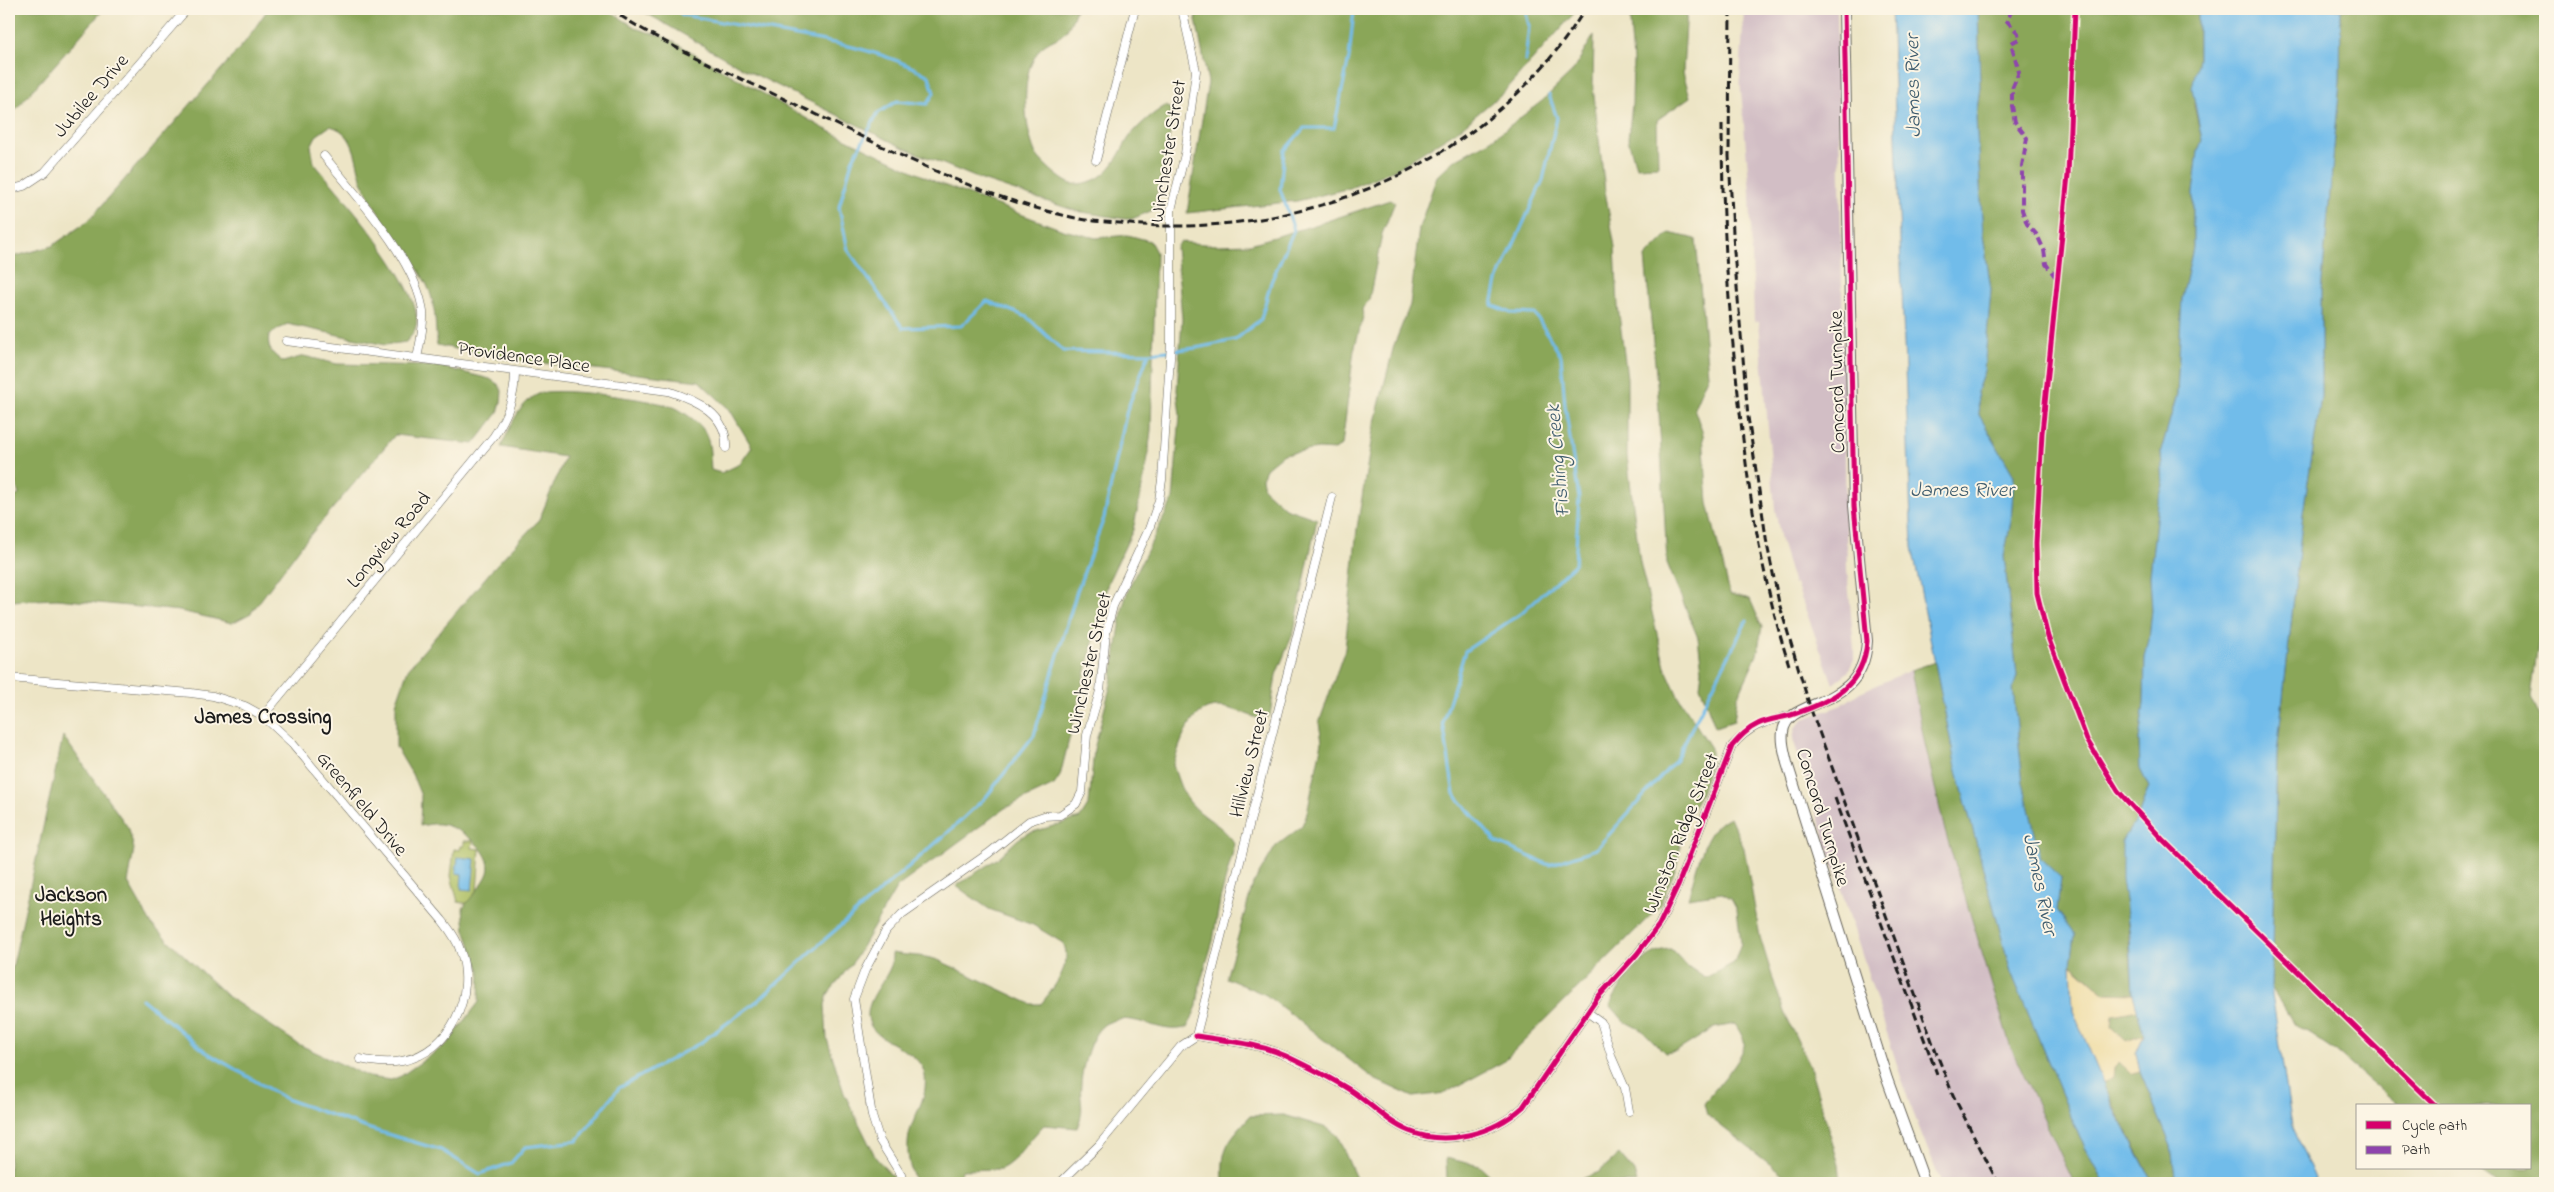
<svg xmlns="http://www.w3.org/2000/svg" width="2554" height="1192" font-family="'Indie Flower',sans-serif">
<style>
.industrial{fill:#d2bec5}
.green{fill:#aebf63;stroke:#656e40}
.forest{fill:#8aa659;stroke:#53613a}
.sand{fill:#eeda9e;stroke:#857b5d}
.water{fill:#71bcea;stroke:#466c83}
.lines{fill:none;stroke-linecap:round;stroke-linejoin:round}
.stream{stroke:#71bcea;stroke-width:3}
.minor-casing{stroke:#656258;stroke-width:9}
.tertiary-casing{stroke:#656258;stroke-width:12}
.minor{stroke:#fff;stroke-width:8}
.tertiary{stroke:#fff;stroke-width:10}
.rail{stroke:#1c1c1c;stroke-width:3;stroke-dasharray:8 4;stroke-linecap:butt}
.quiet{stroke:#8e44ad;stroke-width:4;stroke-dasharray:8 4;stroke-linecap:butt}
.cycleway-casing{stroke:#fcf5e5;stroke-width:8}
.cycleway{stroke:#d6006c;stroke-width:5}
.labels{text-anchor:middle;stroke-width:4;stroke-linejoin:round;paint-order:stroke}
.street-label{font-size:20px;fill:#1c1c1c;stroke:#fcf5e5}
.water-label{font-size:21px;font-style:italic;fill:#3e5c6e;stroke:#fcf5e5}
.neighbourhood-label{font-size:21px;font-weight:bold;fill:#1c1c1c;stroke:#fcf5e5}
</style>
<rect width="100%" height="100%" fill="#fcf5e5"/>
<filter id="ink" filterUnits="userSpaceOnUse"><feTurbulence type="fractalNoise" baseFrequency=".02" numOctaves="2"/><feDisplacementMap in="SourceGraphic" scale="10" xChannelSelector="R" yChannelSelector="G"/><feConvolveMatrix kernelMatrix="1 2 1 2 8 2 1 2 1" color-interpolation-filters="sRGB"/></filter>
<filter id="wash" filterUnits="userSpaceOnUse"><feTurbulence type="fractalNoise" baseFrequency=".0096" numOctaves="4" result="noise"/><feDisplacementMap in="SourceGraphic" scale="20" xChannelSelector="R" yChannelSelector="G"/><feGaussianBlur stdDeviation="1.12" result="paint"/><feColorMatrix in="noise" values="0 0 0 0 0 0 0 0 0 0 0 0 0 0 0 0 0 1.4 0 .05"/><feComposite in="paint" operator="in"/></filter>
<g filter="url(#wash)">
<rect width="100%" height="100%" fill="#ede5c6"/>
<path class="industrial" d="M1744 9H1837L1847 569 1854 649V659L1848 672 1833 684 1796 584 1794 585 1781 541 1775 509 1759 322 1754 321 1750 193 1740 80Z
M1911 670 1924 740 1945 831 2011 1048 2074 1183H1941L1909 1102 1793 739 1795 728 1803 719 1842 705 1860 692Z"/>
<path class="green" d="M464 841H473L472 848 480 849 476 905 458 902 451 876 454 849 460 850 461 846H464Z"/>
<path class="forest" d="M9 9H104L9 117Z
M268 9H606L638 29 667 38 823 128 938 183 1063 230 1096 238 1128 235 1150 241 1156 252 1151 430 1147 464 1133 530 1108 582 1060 776 1054 785 1005 808 897 887 855 959 828 994 825 1005 827 1039 844 1093 876 1158 898 1183H9V983L63 736 129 829 134 849 128 883 152 925 227 996 298 1044 369 1077 391 1080 401 1076 447 1044 479 1002 480 970 465 930 463 908C470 898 484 884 488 873 495 851 458 826 440 824 434 823 426 825 420 826L421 796 412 774 396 747V704L408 669 497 564 539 520 565 457 501 447C510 428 519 401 541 393 557 387 661 400 676 408 684 412 698 422 703 429 711 440 710 457 711 470L721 473 740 464 752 447 730 410 699 381 499 358 437 345C435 325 436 303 427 285 410 251 380 223 365 188 354 166 359 133 330 126L316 136 311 146 314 163C337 191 430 292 415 329 414 334 409 338 406 342L385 345 287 324 269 335C267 350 272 353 283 362L304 356 337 364 438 366 490 379 499 385 502 391 501 402 498 413 474 444 395 435 301 546 251 613 232 623 180 611 57 599 9 601V499L19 495 9 461V258L52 246 88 221 245 42Z
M639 9H1076C1074 15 1071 24 1067 30 1060 39 1050 40 1042 47 1037 51 1031 64 1029 70 1023 94 1025 128 1035 152 1038 160 1064 183 1072 184 1081 185 1095 181 1101 176 1114 167 1121 151 1128 139 1137 126 1152 114 1165 106L1171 109 1172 125 1153 210 1132 219H1125L1076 211 982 180 902 147 744 69Z
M1194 9H1578L1505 91 1458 130 1398 168 1350 188 1297 201 1187 213 1208 82Z
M1629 9H1687L1683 72 1690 97 1657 120 1658 166 1636 167 1628 139 1632 104 1633 61Z
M1978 9H2198V59L2194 105 2202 140 2198 152 2193 193V248L2182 299 2177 395 2161 451 2163 485 2158 503 2150 576 2152 610 2149 640 2145 658 2144 704 2139 740 2140 769 2149 787 2138 816 2122 842 2133 994 2104 993 2071 963 2075 935 2057 910 2061 878 2041 860 2023 783 2013 689 2017 676 2004 556 2011 521 2014 476 1979 415 1977 391 1984 371 1991 290 1983 235 1976 118 1980 86Z
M2341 9H2545V612L2541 621 2531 697 2545 727V1183H2499L2477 1168H2530V1106H2399L2335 1051 2294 1024 2271 987 2277 753 2303 513 2321 397V292L2340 81Z
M1594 35 1593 87 1605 191 1615 247 1618 306 1627 378V456L1640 562 1665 667 1679 698 1711 748V761L1701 793 1685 823 1676 868 1659 907 1503 1062 1445 1093 1413 1097 1374 1079 1266 995 1226 978 1253 884 1276 846 1301 827 1306 817 1322 742 1319 723 1345 649 1357 528 1373 430 1394 345 1410 305 1419 228 1437 176 1453 161 1491 140 1542 101 1572 72Z
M1390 200 1395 202 1382 234 1369 300 1362 309 1363 317 1354 350 1342 445 1335 450 1319 449 1283 454 1267 467 1262 478 1264 489 1285 508 1317 519 1294 631 1276 675 1270 715 1265 719H1260C1248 715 1231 707 1218 707 1189 707 1181 743 1173 765 1177 777 1181 791 1189 801 1202 818 1224 825 1235 844L1220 900 1213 941 1200 984 1197 1006 1188 1027C1160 1037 1135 1010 1107 1023 1091 1030 1082 1067 1081 1084 1079 1104 1086 1107 1077 1128L1044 1125C1029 1139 1019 1160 1001 1169L962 1170 960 1183H916C909 1168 906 1152 909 1135 914 1114 928 1098 925 1076 921 1046 870 1044 868 1017 867 999 883 984 890 968 892 964 892 958 892 953 908 956 923 955 938 960L1031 1004H1041C1053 989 1074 963 1063 943L1033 925 989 909 956 886 998 858 1017 840 1026 834 1080 818 1089 804 1094 749 1111 684 1123 606 1130 585 1173 499 1180 415 1177 390 1182 319 1176 247 1180 242 1216 245 1250 244 1315 225Z
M1669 233 1696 239 1708 375 1694 408 1703 434 1708 503 1730 594 1750 599 1762 627 1757 655 1737 699 1734 721 1715 727 1700 686 1702 670 1698 638 1667 563 1658 395 1645 257Z
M1935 662 1955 763 2011 972 2080 1138 2105 1183H2074L2011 1048 1945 831 1924 740 1911 670Z
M1730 817 1744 848 1760 937 1773 979 1784 1012 1810 1067 1839 1165 1841 1183H1794L1707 1115 1704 1104C1712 1091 1747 1055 1744 1042 1743 1036 1738 1029 1735 1024L1714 1028 1677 1051 1665 1053 1643 1031 1624 1021 1610 1005C1622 982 1643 949 1671 949L1686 965 1705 978 1734 963 1741 943 1737 909 1731 898 1722 893 1688 898C1697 871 1702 828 1730 817Z
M2138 1010 2144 1035 2126 1041 2111 1027 2112 1015Z
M2120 1062 2132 1074 2140 1072 2171 1146 2176 1183H2153L2103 1083 2113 1077 2114 1067Z
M1284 1115 1327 1128 1337 1135 1358 1183H1223C1221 1147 1227 1142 1250 1116Z
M1619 1154 1634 1172 1637 1183H1572L1599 1172Z
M1446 1158 1480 1166 1499 1183H1447Z"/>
<path class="sand" d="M2071 964 2104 993 2133 994 2138 1010 2112 1015 2111 1027 2126 1041 2144 1035 2136 1053 2140 1072 2132 1074 2119 1062 2114 1067 2113 1077 2103 1083 2073 1011Z"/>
<path class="water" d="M1891 9H1978L1980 86 1976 118 1983 235 1991 290 1984 371 1977 391 1979 415 2014 476 2011 521 2004 556 2017 676 2013 689 2023 783 2041 859 2061 878 2057 910 2075 935 2071 963 2073 1011 2113 1106 2153 1183H2105L2080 1138 2011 972 1955 763 1912 547Z
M2198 9H2341L2340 81 2321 292V397L2303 513 2277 753 2271 987 2292 1126 2317 1183H2176L2171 1146 2140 1072 2136 1053 2144 1035 2133 994 2130 935 2122 879V842L2138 816 2149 787 2140 769 2139 740 2144 704 2145 658 2149 640 2152 610 2150 576 2158 503 2163 485 2161 451 2177 395 2182 299 2193 248V193L2198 152 2202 140 2192 88 2198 59Z
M458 857 475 859 472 890 461 889 462 874 456 873Z"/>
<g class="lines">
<path class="stream" d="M674 9 683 15C721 22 759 29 797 36 842 44 888 52 929 76L934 93 927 104 897 101 878 113 852 161 839 207 848 250 903 328 961 326 987 301 1027 317 1063 351 1149 353 1196 348 1235 340 1261 319 1271 282 1294 230 1280 189 1284 151 1304 128H1334L1349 58 1354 9
M1525 9 1529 26 1525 61
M1549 95 1557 118 1543 180 1497 281 1492 305 1511 313 1535 314 1561 356 1565 405 1579 498 1575 564 1520 614 1465 651 1443 722 1454 794 1496 842 1549 865 1596 849 1675 761 1747 620
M142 999 206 1052 286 1099 370 1129 441 1150 480 1174 511 1163 525 1147 577 1141 619 1088 700 1043 760 999 824 940 945 835 986 797 1034 735 1077 591 1104 518 1127 410 1149 353"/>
</g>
</g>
<g filter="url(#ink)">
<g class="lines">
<g class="minor-casing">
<path id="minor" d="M324 156C356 195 417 261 423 312 424 328 420 343 417 358
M1096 160 1135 9
M9 190 24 186 45 172 187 9
M286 341 668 391C696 400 728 414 726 448
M9 678 191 693 213 696 245 706 263 716 292 743 442 920C449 929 457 939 460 950 477 994 451 1052 402 1061 387 1064 374 1062 360 1059
M263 716 494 436C508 415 515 396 515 372
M1587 1012 1601 1022 1612 1058 1625 1088 1629 1111
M1196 1036C1226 1041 1258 1043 1286 1056 1307 1066 1329 1077 1350 1090 1370 1103 1387 1122 1409 1131 1447 1147 1494 1133 1523 1107L1598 997 1637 954 1659 925 1678 885 1732 746C1751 724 1765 722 1792 715
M1196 1036 1332 497
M906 1183 880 1141 872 1116 854 999 865 970 886 931 902 914 989 853 1029 821 1044 816 1060 815 1076 804 1082 792 1087 735 1100 691 1106 633 1113 606 1149 529 1159 500 1162 480 1171 343V210L1185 154 1196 71 1182 9
M1060 1183 1099 1145 1181 1046 1196 1036"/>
</g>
<g class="tertiary-casing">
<path id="tertiary" d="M1844 9 1854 506 1867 641C1863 714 1787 695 1783 732 1781 742 1785 753 1787 763L1887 1079 1925 1183"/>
</g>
<use href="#minor" class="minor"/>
<use href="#tertiary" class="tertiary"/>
<path class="rail" d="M610 9C670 49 737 76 801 107 888 149 976 196 1071 217 1087 221 1104 222 1120 223 1298 243 1491 165 1585 9
M1730 9 1729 156 1734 252 1748 417 1767 544 1779 603 1810 707 1936 1052 1953 1095 1998 1183
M1722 124C1722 214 1728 304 1738 393 1747 485 1761 577 1789 665
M1835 798 1937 1074"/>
<path class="quiet" d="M2012 9 2007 21 2018 33 2019 39 2011 43 2019 72 2012 89V106L2015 122 2027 138 2022 166V210L2027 224 2037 235 2044 250 2046 264 2057 279"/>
<g class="cycleway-casing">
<path id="cycleway" d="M2075 9 2068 175 2042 433 2036 543 2037 593 2048 637 2087 740 2118 791 2162 839 2436 1106
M1196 1036C1226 1041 1258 1043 1286 1056 1307 1066 1329 1077 1350 1090 1370 1103 1387 1122 1409 1131 1447 1147 1494 1133 1523 1107L1598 997 1637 954 1659 925 1678 885 1732 746C1740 737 1747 729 1758 724 1768 719 1781 718 1791 715 1831 702 1864 686 1867 641L1854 506 1844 9"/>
</g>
<use href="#cycleway" class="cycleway"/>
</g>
</g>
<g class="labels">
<g class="street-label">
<text transform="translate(90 95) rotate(-49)" y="7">Jubilee Drive</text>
<text transform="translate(1167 151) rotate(-81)" y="7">Winchester Street</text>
<text transform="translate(524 356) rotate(8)" y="7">Providence Place</text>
<text transform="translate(1836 382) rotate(-91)" y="7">Concord Turnpike</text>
<text transform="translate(388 539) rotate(-50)" y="7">Longview Road</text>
<text transform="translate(1088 663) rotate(-77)" y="7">Winchester Street</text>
<text transform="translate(1248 763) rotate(-76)" y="7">Hillview Street</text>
<text transform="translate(363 803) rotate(50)" y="7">Greenfield Drive</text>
<text transform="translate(1824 817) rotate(73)" y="7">Concord Turnpike</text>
<text transform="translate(1680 833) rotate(-68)" y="7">Winston Ridge Street</text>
</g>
<g class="water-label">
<text transform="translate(1912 86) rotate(-91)" y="7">James River</text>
<text transform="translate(1557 461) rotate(-95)" y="7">Fishing Creek</text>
<text x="1962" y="496">James River</text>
<text transform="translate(2041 884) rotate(78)" y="7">James River</text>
</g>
<g class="neighbourhood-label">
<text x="263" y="723">James Crossing</text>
<text x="71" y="901">Jackson<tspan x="71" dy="24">Heights</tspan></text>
</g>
</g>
<rect width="2554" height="1192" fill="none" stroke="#fcf5e5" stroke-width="30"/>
<rect x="2356" y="1104" width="175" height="65" fill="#fcf5e5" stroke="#a29e95"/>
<rect x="2366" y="1121" width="25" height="8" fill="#d6006c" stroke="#a29e95"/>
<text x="2402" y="1130" font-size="15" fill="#1c1c1c">Cycle path</text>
<rect x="2366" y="1146" width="25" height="8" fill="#8e44ad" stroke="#a29e95"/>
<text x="2402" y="1154" font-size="15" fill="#1c1c1c">Path</text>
</svg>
